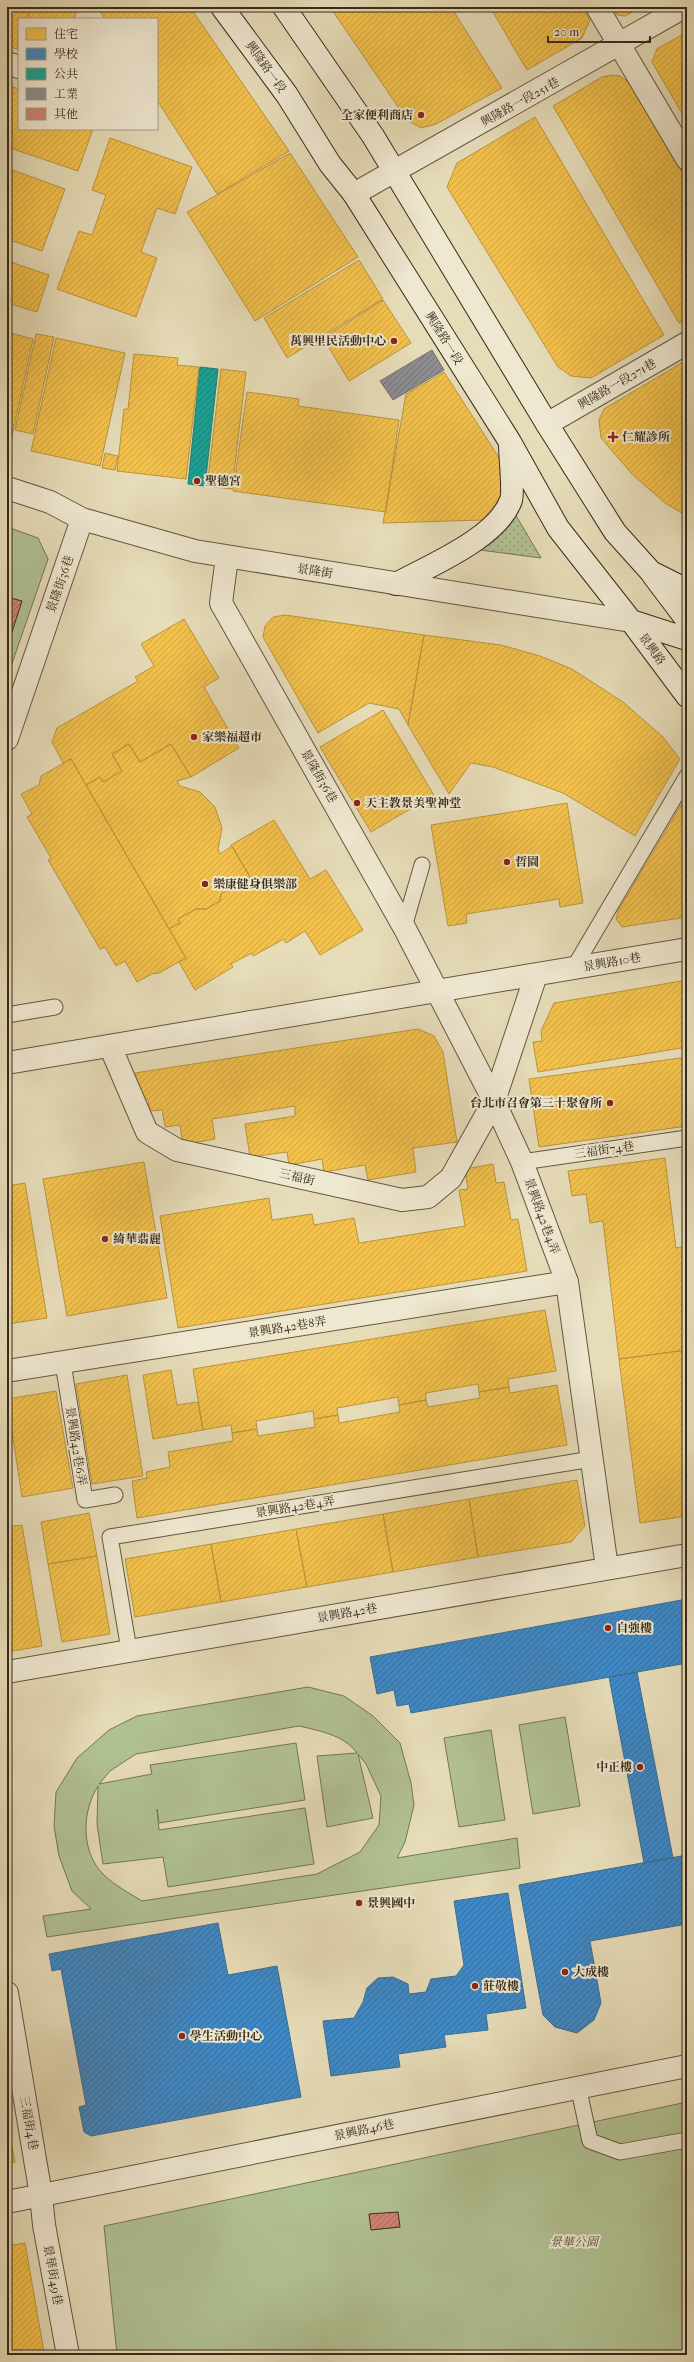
<svg xmlns="http://www.w3.org/2000/svg" width="694" height="2362" font-family="'IM FELL French Canon','Noto Serif TC',serif">
<style>
.grass{fill:url(#grass-dots);stroke:#747656}
.park{fill:#b1c192;stroke:#747656;fill-rule:evenodd}
.homes{fill:url(#homes-hatch);stroke:#ba943e}
.schools{fill:url(#schools-hatch);stroke:#3d6c92}
.public{fill:url(#public-hatch);stroke:#217f72}
.industry{fill:url(#industry-hatch);stroke:#73706e}
.building{fill:url(#building-hatch);stroke:#372b1a}
.lines{fill:none;stroke-linecap:round;stroke-linejoin:round}
.lane-casing{stroke:#635742;stroke-width:17}
.street-casing{stroke:#635742;stroke-width:24}
.secondary-casing{stroke:#372b1a;stroke-width:24}
.lane{stroke:#efe8d1;stroke-width:15}
.street{stroke:#efe8d1;stroke-width:22}
.secondary{stroke:#efe8d1;stroke-width:22}
.poi-dot{fill:#8f2418;stroke:#efe8d1;stroke-width:1.5}
.labels{text-anchor:middle;stroke-width:4;stroke-linejoin:round;paint-order:stroke}
.street-label{font-size:12px;fill:#372b1a;stroke:#efe8d1}
.poi-label{font-size:12px;font-weight:bold;fill:#372b1a;stroke:#efe8d1;text-anchor:start}
.park-label{font-size:12px;font-style:italic;fill:#565038;stroke:#efe8d1}
</style>
<defs>
<pattern id="grass-dots" width="8" height="8" patternUnits="userSpaceOnUse"><rect width="8" height="8" fill="#b1c192"/><path d="M2 2h.1M6 6h.1" fill="none" stroke="#919d76" stroke-width="1.8" stroke-linecap="round"/></pattern>
<pattern id="homes-hatch" width="6" height="6" patternUnits="userSpaceOnUse"><rect width="6" height="6" fill="#f2c14e"/><path d="M-1 1l2-2M0 6l6-6M5 7l2-2" fill="none" stroke="#d0a644"/></pattern>
<pattern id="schools-hatch" width="6" height="6" patternUnits="userSpaceOnUse"><rect width="6" height="6" fill="#3f88c5"/><path d="M-1 1l2-2M0 6l6-6M5 7l2-2" fill="none" stroke="#366f9f"/></pattern>
<pattern id="public-hatch" width="6" height="6" patternUnits="userSpaceOnUse"><rect width="6" height="6" fill="#17a398"/><path d="M-1 1l2-2M0 6l6-6M5 7l2-2" fill="none" stroke="#16857b"/></pattern>
<pattern id="industry-hatch" width="6" height="6" patternUnits="userSpaceOnUse"><rect width="6" height="6" fill="#8d8d92"/><path d="M-1 1l2-2M0 6l6-6M5 7l2-2" fill="none" stroke="#747376"/></pattern>
<pattern id="building-hatch" width="6" height="6" patternUnits="userSpaceOnUse"><rect width="6" height="6" fill="#cf8475"/><path d="M-1 1l2-2M0 6l6-6M5 7l2-2" fill="none" stroke="#a96c5f"/></pattern>
</defs>
<rect width="100%" height="100%" fill="#e6dcb8"/>
<filter id="stains"><feTurbulence type="fractalNoise" baseFrequency=".005" numOctaves="4"/><feColorMatrix values="0 0 0 0 .2 0 0 0 0 .09 0 0 0 0 .02 0 0 0 .5 -.17"/></filter>
<radialGradient id="worn" r=".72"><stop offset=".6" stop-color="#630" stop-opacity="0"/><stop offset="1" stop-color="#630" stop-opacity=".3"/></radialGradient>
<path class="grass" d="M515 514 541 558 480 550Z"/>
<path class="park" d="M7 527 38 538 48 559 7 678Z
M308 1687 344 1696 373 1716 400 1743 411 1783 414 1805 405 1842 397 1858 517 1838 520 1868 47 1937 43 1916 91 1909 72 1891 59 1856 54 1826 56 1792 77 1758 109 1730 137 1716ZM299 1726C320 1731 344 1735 357 1753L317 1756 327 1827 373 1818 358 1754 366 1764 381 1796 379 1825 360 1852 317 1874 142 1901C129 1893 114 1885 104 1875 80 1852 82 1811 98 1786L97 1824 103 1864 163 1857 168 1887 314 1864 305 1808 159 1830 157 1809 159 1823 305 1800 296 1743 150 1765 152 1774 99 1784 110 1771 136 1754Z
M565 1717 580 1806 533 1814 519 1725Z
M491 1730 505 1820 459 1827 444 1738Z
M687 2102V2355H117L104 2226Z"/>
<path class="homes" d="M7 7H31L27 19H19L17 49 7 46Z
M31 7H66L77 10 74 19H27Z
M97 7H190L289 151 217 194 157 100V19H105Z
M330 7H451L502 88 436 124 421 128 407 120Z
M490 7H582L590 20 582 38 527 70Z
M612 7H642L625 16 617 15Z
M687 32V122L652 62 657 49Z
M612 75 620 76 634 86 687 181V319L679 323 553 106 602 77Z
M7 85 19 89V129H93L78 171 7 147Z
M535 117 664 335 591 378 571 376 558 367 447 187 457 163Z
M110 138 192 167 175 214 157 208 141 252 157 258 136 317 57 289 79 231 92 235 106 195 92 190Z
M290 153 358 257 255 321 187 212Z
M7 168 65 189 42 251 7 239Z
M359 260 383 299 287 358 264 318Z
M8 261 49 275 37 312 7 303Z
M383 300 411 343 349 381 323 338Z
M7 332 33 339 10 445 7 444Z
M36 334 54 337 33 434 15 430Z
M56 338 125 353 100 466 31 451Z
M134 354 178 358 177 365 199 367 186 479 117 471 124 409H128Z
M683 362 687 369V516L665 503 633 475 601 438 599 420 604 409Z
M221 369 246 372 232 489 207 486Z
M444 372 500 459 503 494 483 520 383 523 406 394Z
M247 392 299 399 298 406 399 420 386 512 233 491Z
M105 453 118 456 115 470 102 468Z
M285 615 424 635 408 725 399 709 369 703 318 733 263 637 265 626 273 617Z
M184 619 219 678 204 687 239 748 191 777 171 744 140 762 129 744 112 754 122 771 103 782 100 777 86 785 71 759 63 763 52 742 57 728 138 681 135 677 154 666 141 644Z
M424 635 501 645 540 656 572 669 623 702 663 737 680 759 635 836 563 793 493 767 471 763 449 794 408 725Z
M383 710 434 795 371 832 320 747Z
M129 744 140 762 171 744 191 777 177 781 180 786 200 792 215 807 222 828 218 849 220 854 232 846 250 877 221 894 220 901 206 909H196L178 919 180 923 169 929 86 785 100 777 103 782 122 771 112 754Z
M71 759 186 958 159 973 152 974 137 982 125 961 116 966 105 947 100 949 48 860 51 858 27 817 32 814 21 794 39 785 41 776Z
M687 795V917L622 927 616 919 618 911Z
M567 803 583 903 560 907 559 899 466 914 467 923 448 926 431 825Z
M274 820 310 879 326 870 363 930 320 955 305 931 286 943 284 939 253 956 252 953 231 964 233 967 195 990 179 962 186 958 169 929 180 923 178 919 196 909H206L220 901 221 894 250 877 231 845Z
M687 980V1047L538 1072 533 1042 542 1041 541 1031 554 1003Z
M418 1029 434 1036 443 1052 457 1142 413 1148 416 1172 368 1180 365 1165 324 1172 322 1159 289 1165 287 1152 250 1157 245 1124 295 1116V1106L212 1119 215 1139 183 1145 180 1125 165 1127 162 1110 150 1111 148 1099 140 1101 135 1073Z
M687 1057V1126L539 1147 529 1079Z
M665 1158 676 1248 687 1246V1350L619 1359 603 1221 590 1223 586 1194 572 1196 568 1171Z
M144 1162 167 1298 67 1316 43 1179Z
M493 1164 496 1183 504 1182 511 1220 518 1219 527 1271 178 1328 160 1216 269 1198 272 1220 312 1214 314 1225 354 1218 359 1243 465 1226 459 1190 468 1189 465 1169Z
M25 1183 47 1318 7 1324V1186Z
M545 1310 556 1371 508 1379 509 1387 479 1392 478 1384 426 1393V1400L399 1405 398 1397 337 1408 338 1415 314 1419 313 1411 256 1421 257 1429 232 1433 231 1425 203 1430 193 1369Z
M687 1350V1516L640 1523 619 1359Z
M171 1370 177 1405 198 1402 203 1430 153 1439 143 1375Z
M127 1375 143 1476 92 1484 76 1384Z
M557 1385 567 1445 137 1518 132 1481 147 1478 146 1472 170 1467 168 1452 233 1441 232 1433 257 1429 258 1436 315 1427 314 1419 338 1415 339 1423 400 1412 399 1405 426 1400 428 1407 480 1398 479 1392 509 1387 510 1393Z
M56 1391 73 1488 22 1497 7 1399Z
M577 1480 585 1526 571 1542 478 1557 469 1499Z
M7 1495 12 1527H7Z
M469 1499 478 1557 393 1572 383 1514Z
M89 1513 97 1556 48 1564 41 1522Z
M383 1514 393 1572 307 1587 296 1529Z
M22 1525 42 1646 7 1652V1527Z
M296 1529 307 1587 221 1602 211 1544Z
M211 1544 221 1602 135 1617 125 1559Z
M97 1556 110 1634 62 1642 48 1564Z
M7 2121 15 2162 7 2164Z
M25 2243 44 2352 7 2355V2246Z"/>
<path class="schools" d="M687 1599V1663L411 1713 409 1704 397 1706 394 1690 377 1694 370 1657Z
M637 1672 673 1858 644 1863 609 1677Z
M687 1855V1924L590 1941 601 2003 594 2020 577 2033 555 2027 543 2015 519 1885Z
M508 1893 526 2008 486 2014 488 2030 444 2035 446 2047 398 2054 400 2067 331 2076 323 2021 354 2018 363 2002 367 1988 378 1978 393 1977 408 1984 409 1994 426 1992 431 1979 456 1976 464 1965 454 1901Z
M218 1923 228 1975 277 1966 301 2097 91 2136 84 2132 79 2107 86 2105 61 1969 52 1971 49 1954Z"/>
<path class="public" d="M200 367 218 369 205 486 188 484Z"/>
<path class="industry" d="M432 350 444 370 393 400 380 381Z"/>
<path class="building" d="M7 597 22 601 7 647Z
M398 2212 400 2227 371 2230 369 2214Z"/>
<g class="lines">
<g class="lane-casing">
<path id="lane" d="M404 927 422 865
M573 969 687 776
M7 1015 55 1007
M522 1162 687 1138
M63 1363 85 1500 115 1495
M129 1650 110 1537 592 1459
M578 2086 590 2141 620 2152 687 2140"/>
</g>
<g class="street-casing">
<path id="street" d="M597 7 687 159
M7 63 19 67
M354 194 684 7
M547 424 687 343
M7 488 50 502 82 519 195 551 631 621
M227 557 221 603 404 927 494 1101 522 1162 567 1282 607 1568
M7 739 82 519
M110 1046 147 1132 177 1150 402 1200 428 1197 451 1178 494 1101 536 975
M7 1063 687 949
M7 1371 567 1282
M7 1672 687 1555
M7 1993 41 2195 44 2225 68 2355
M7 2202 687 2066"/>
</g>
<g class="secondary-casing">
<path id="secondary" d="M222 7 287 95 330 164 354 194 510 442 558 528 631 621 687 696
M284 7 373 136 547 424 615 532 651 572 687 590
M653 575 687 620
M396 584C429 566 498 538 511 500 514 491 510 457 510 445
M631 621 687 639"/>
</g>
<use href="#lane" class="lane"/>
<use href="#street" class="street"/>
<use href="#secondary" class="secondary"/>
</g>
<g class="poi-dot">
<circle cx="421" cy="115" r="4"/>
<circle cx="394" cy="341" r="4"/>
<path d="M611 431h4v4h4v4h-4v4h-4v-4h-4v-4h4z"/>
<circle cx="197" cy="481" r="4"/>
<circle cx="194" cy="737" r="4"/>
<circle cx="357" cy="803" r="4"/>
<circle cx="507" cy="862" r="4"/>
<circle cx="205" cy="884" r="4"/>
<circle cx="610" cy="1103" r="4"/>
<circle cx="105" cy="1239" r="4"/>
<circle cx="608" cy="1628" r="4"/>
<circle cx="640" cy="1767" r="4"/>
<circle cx="359" cy="1903" r="4"/>
<circle cx="565" cy="1972" r="4"/>
<circle cx="475" cy="1986" r="4"/>
<circle cx="182" cy="2036" r="4"/>
</g>
<g class="labels">
<g class="street-label">
<text transform="translate(266 67) rotate(54)" y="4">興隆路一段</text>
<text transform="translate(520 102) rotate(-29)" y="4">興隆路一段251巷</text>
<text transform="translate(444 338) rotate(58)" y="4">興隆路一段</text>
<text transform="translate(617 384) rotate(-30)" y="4">興隆路一段271巷</text>
<text transform="translate(315 571) rotate(9)" y="4">景隆街</text>
<text transform="translate(60 584) rotate(-71)" y="4">景隆街36巷</text>
<text transform="translate(652 649) rotate(54)" y="4">景興路</text>
<text transform="translate(319 776) rotate(60)" y="4">景隆街36巷</text>
<text transform="translate(612 962) rotate(-10)" y="4">景興路10巷</text>
<text transform="translate(604 1150) rotate(-8)" y="4">三福街74巷</text>
<text transform="translate(297 1177) rotate(13)" y="4">三福街</text>
<text transform="translate(542 1216) rotate(70)" y="4">景興路42巷4弄</text>
<text transform="translate(287 1327) rotate(-9)" y="4">景興路42巷8弄</text>
<text transform="translate(76 1446) rotate(81)" y="4">景興路42巷6弄</text>
<text transform="translate(295 1507) rotate(-9)" y="4">景興路42巷4弄</text>
<text transform="translate(347 1613) rotate(-10)" y="4">景興路42巷</text>
<text transform="translate(29 2123) rotate(80)" y="4">三福街4巷</text>
<text transform="translate(364 2130) rotate(-12)" y="4">景興路46巷</text>
<text transform="translate(53 2275) rotate(80)" y="4">景華街49巷</text>
</g>
<g class="poi-label">
<text x="413" y="119" text-anchor="end">全家便利商店</text>
<text x="386" y="345" text-anchor="end">萬興里民活動中心</text>
<text x="622" y="441">仁耀診所</text>
<text x="205" y="485">聖德宮</text>
<text x="202" y="741">家樂福超市</text>
<text x="365" y="807">天主教景美聖神堂</text>
<text x="515" y="866">哲園</text>
<text x="213" y="888">樂康健身俱樂部</text>
<text x="602" y="1107" text-anchor="end">台北市召會第三十聚會所</text>
<text x="113" y="1243">綺華翡麗</text>
<text x="616" y="1632">自強樓</text>
<text x="632" y="1771" text-anchor="end">中正樓</text>
<text x="367" y="1907">景興國中</text>
<text x="573" y="1976">大成樓</text>
<text x="483" y="1990">莊敬樓</text>
<text x="190" y="2040">學生活動中心</text>
</g>
<g class="park-label">
<text x="574" y="2246">景華公園</text>
</g>
</g>
<rect width="694" height="2362" fill="none" stroke="#e6dcb8" stroke-width="24"/>
<rect x="8" y="8" width="678" height="2346" fill="none" stroke="#372b1a" stroke-width="2"/>
<rect x="12" y="12" width="670" height="2338" fill="none" stroke="#372b1a"/>
<rect x="18" y="18" width="140" height="112" fill="#efe8d1" stroke="#a59c88"/>
<rect x="26" y="28" width="20" height="12" fill="#f2c14e" stroke="#a59c88"/>
<text x="54" y="38" font-size="12" fill="#372b1a">住宅</text>
<rect x="26" y="48" width="20" height="12" fill="#3f88c5" stroke="#a59c88"/>
<text x="54" y="58" font-size="12" fill="#372b1a">學校</text>
<rect x="26" y="68" width="20" height="12" fill="#17a398" stroke="#a59c88"/>
<text x="54" y="78" font-size="12" fill="#372b1a">公共</text>
<rect x="26" y="88" width="20" height="12" fill="#8d8d92" stroke="#a59c88"/>
<text x="54" y="98" font-size="12" fill="#372b1a">工業</text>
<rect x="26" y="108" width="20" height="12" fill="#cf8475" stroke="#a59c88"/>
<text x="54" y="118" font-size="12" fill="#372b1a">其他</text>
<path d="M548 36v6h102v-6" fill="none" stroke="#372b1a" stroke-width="2"/>
<text x="554" y="36" font-size="12" fill="#372b1a" stroke="#efe8d1" stroke-width="3" paint-order="stroke">20 m</text>
<rect width="100%" height="100%" filter="url(#stains)"/>
<rect width="100%" height="100%" fill="url(#worn)"/>
</svg>
